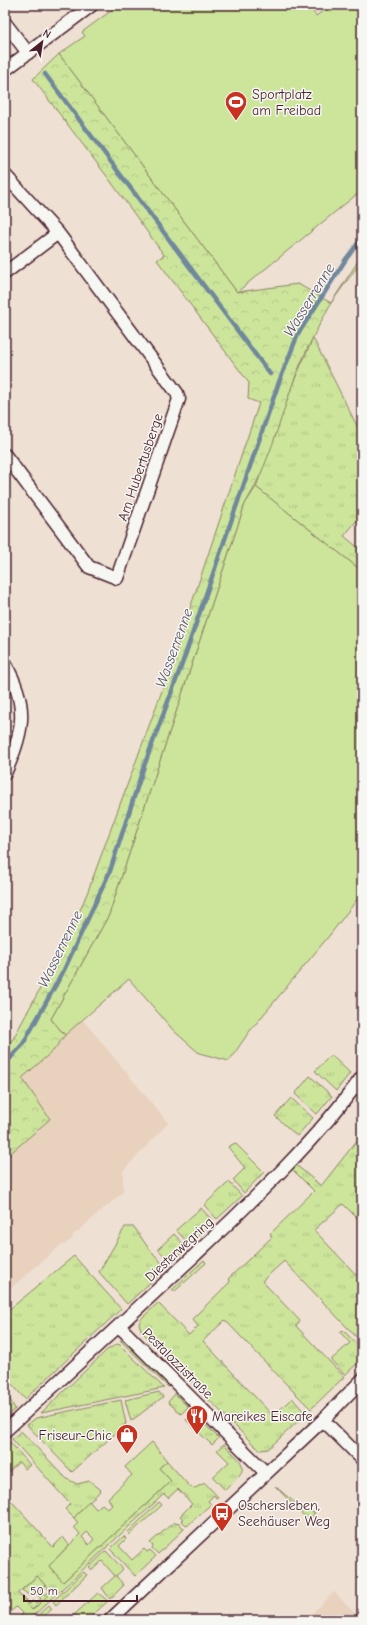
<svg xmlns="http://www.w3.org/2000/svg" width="367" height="1625" font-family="'Comic Neue',sans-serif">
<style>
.built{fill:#e8d1bd}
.grass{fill:url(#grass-tufts);stroke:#8b8263;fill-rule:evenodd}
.park{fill:url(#park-crowns);stroke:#8b8263}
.garden{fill:#cce59b;stroke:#8b8263;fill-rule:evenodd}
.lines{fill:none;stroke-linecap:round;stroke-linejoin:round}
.stream{stroke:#6f879c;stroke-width:4.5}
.street-casing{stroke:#4a1f2b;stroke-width:15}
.street{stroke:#f6f6f2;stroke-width:12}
.labels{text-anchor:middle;stroke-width:3;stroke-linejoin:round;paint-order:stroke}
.poi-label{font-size:14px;fill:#4a1f2b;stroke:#f6f6f2;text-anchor:start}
.street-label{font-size:14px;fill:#4a1f2b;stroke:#f6f6f2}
.water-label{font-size:15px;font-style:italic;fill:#5c5364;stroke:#f6f6f2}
</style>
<defs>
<pattern id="grass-tufts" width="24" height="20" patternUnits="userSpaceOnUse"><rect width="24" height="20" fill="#cce59b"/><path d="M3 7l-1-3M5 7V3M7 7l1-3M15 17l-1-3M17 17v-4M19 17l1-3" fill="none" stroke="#b1c486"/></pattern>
<pattern id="park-crowns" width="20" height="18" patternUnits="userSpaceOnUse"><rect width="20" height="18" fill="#cce59b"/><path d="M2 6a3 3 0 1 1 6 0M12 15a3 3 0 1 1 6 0" fill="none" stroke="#b1c486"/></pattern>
</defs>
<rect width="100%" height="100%" fill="#eee0d3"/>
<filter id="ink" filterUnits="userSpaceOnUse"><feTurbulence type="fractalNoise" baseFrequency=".025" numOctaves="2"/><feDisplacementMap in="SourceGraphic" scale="8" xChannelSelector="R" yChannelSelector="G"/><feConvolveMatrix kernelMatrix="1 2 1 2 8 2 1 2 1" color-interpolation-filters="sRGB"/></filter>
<g filter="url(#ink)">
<path class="built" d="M83 1020 168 1123 123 1171V1192L72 1236 73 1238 64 1245 62 1244 5 1293V1091L54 1050 65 1035Z
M334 1592 361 1620H305L320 1606Z"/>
<path class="grass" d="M362 255V260L331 303Z
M313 338 362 436V514L344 536 362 551V571L256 487 294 381Z
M331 1055 350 1073 336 1091 315 1071Z
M310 1076 332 1096 317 1114 295 1094Z
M291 1098 313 1118 297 1136 275 1116Z
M362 1134V1223L343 1204 314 1230 362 1281V1343L284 1261 262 1281 300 1321 296 1326 344 1377 311 1409 291 1389 225 1320 203 1341 273 1416 292 1398 306 1414 268 1449 261 1450 256 1447 142 1332 139 1324 141 1319 158 1303 189 1335 198 1326 192 1319 230 1282 228 1279 272 1237 270 1234 314 1191 292 1169 295 1164 321 1186Z
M235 1143 264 1172 244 1193 233 1180 245 1168 228 1147Z
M229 1182 242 1196 217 1219 204 1205Z
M201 1208 214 1222 189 1244 176 1230Z
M125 1227H134L147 1246 166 1268 127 1304 99 1272Z
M174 1234 187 1248 171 1263 158 1249Z
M74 1256 121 1309 25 1399 5 1376V1313Z
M204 1260 206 1263 174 1292 172 1290Z
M343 1330 362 1350V1359L345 1375 331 1360 350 1343 340 1332Z
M120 1340 129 1343 171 1385 168 1387Z
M117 1344 120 1345 164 1388 41 1413 107 1350Z
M5 1390 15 1409 5 1418Z
M159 1392 163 1397 131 1421 125 1400Z
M175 1394 188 1407 181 1414 168 1402Z
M121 1400 126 1424 72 1472 27 1425 36 1418Z
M193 1413 219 1438 212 1445 186 1420Z
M21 1431 67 1479 77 1484 90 1481 101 1490 74 1518 65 1509 70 1504 12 1439Z
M10 1442 30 1465 25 1469 19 1462 5 1475V1446Z
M224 1444C247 1468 250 1466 225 1490L213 1477 229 1462 217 1450Z
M167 1461 190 1487 195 1488 205 1483 218 1497 216 1498 214 1495 208 1501 211 1504 187 1526 181 1520 183 1519 180 1516 192 1504 178 1489 168 1498 164 1494 33 1616 36 1620H24L21 1616 23 1614 16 1607 8 1614 5 1611V1581L8 1579 5 1575V1494L53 1547 63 1537 69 1545 49 1566 63 1582 171 1481 159 1468ZM37 1576 51 1592 33 1610 18 1593Z
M275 1486C288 1497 299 1508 315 1513L308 1520Z
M159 1502 162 1505 129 1535 127 1533Z
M174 1522 176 1524 178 1522 184 1529 158 1554 152 1548 153 1546 150 1543Z
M124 1536 126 1539 119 1546 132 1560 144 1549 147 1552 150 1550 156 1556 135 1576 110 1549Z
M106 1551 123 1569 116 1576 124 1585 110 1599 102 1588 115 1576 102 1561 92 1570 89 1567Z
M84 1572 87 1575 56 1605 53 1601Z
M98 1593 108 1601 87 1620H77V1617L74 1615Z
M49 1605 52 1609 43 1617 46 1620H39L36 1617Z"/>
<path class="park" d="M59 54 237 292 298 284 331 303C317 329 303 355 293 383 279 423 268 467 245 504L109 915 51 1019 65 1035 54 1050 22 1078 50 1119 5 1158V1048L13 1039 73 927 88 891 166 680 259 403 248 399 249 383 157 260 164 255 109 179 33 79Z"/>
<path class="garden" d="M119 5H308L316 16 331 5H362V190L237 292 59 54 85 36 82 32Z
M256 487 362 571V893L329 936 249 1032 229 1061 199 1053 174 1031 129 979 65 1035 51 1019 109 915 245 504Z
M152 1442 167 1461 159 1468 171 1481 63 1582 49 1566 80 1534 74 1527 78 1523 74 1518 89 1501 96 1509 102 1504 108 1509 112 1505 108 1498 132 1475 125 1467ZM87 1532 94 1539 89 1545 82 1537Z
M37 1576 45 1585 40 1590 45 1595 50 1591 52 1592 32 1610 22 1597 23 1596 30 1604 33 1600 36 1603 41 1599 35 1592 30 1596 22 1590Z"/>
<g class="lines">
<path class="stream" d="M45 74 270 374
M5 1064 23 1044 64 970 110 871 144 766 182 664 279 382 298 334 346 259 362 238"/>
<g class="street-casing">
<path id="street" d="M5 23 28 53
M5 70 92 5
M5 175 58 233 177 393 179 399 117 578 89 567 5 455
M5 273 58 233
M5 664C29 705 24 732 5 773
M119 1326 266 1473
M323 1420 362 1459
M5 1431C68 1373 131 1315 194 1256 253 1200 314 1143 362 1077
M110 1620 323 1420 362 1380"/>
</g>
<use href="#street" class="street"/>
</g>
</g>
<defs>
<g id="stadium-pin" transform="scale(1.15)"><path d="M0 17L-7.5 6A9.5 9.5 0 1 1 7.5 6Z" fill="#c8321e" stroke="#f6f6f2"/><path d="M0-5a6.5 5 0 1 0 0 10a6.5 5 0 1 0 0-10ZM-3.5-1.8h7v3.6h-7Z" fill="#fff"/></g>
<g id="restaurant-pin" transform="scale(1.15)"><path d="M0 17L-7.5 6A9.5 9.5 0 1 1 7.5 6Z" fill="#c8321e" stroke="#f6f6f2"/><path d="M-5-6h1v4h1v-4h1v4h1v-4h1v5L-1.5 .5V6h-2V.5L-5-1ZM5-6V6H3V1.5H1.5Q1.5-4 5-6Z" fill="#fff"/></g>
<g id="shop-pin" transform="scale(1.15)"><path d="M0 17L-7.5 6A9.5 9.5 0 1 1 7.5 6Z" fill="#c8321e" stroke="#f6f6f2"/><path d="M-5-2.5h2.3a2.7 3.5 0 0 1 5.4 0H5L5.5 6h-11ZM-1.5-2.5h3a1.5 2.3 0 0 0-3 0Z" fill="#fff"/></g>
<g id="bus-pin" transform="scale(1.15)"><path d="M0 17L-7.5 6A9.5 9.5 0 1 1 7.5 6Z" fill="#c8321e" stroke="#f6f6f2"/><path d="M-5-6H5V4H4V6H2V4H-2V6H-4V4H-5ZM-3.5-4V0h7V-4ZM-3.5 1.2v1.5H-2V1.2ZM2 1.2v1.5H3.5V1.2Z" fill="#fff"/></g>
</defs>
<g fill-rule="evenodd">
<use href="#stadium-pin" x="236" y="102"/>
<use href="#restaurant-pin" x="197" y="1416"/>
<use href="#shop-pin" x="127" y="1435"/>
<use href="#bus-pin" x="222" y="1513"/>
</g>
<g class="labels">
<g class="poi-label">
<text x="252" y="99">Sportplatz<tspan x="252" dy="16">am Freibad</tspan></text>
<text x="212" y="1421">Mareikes Eiscafe</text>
<text x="112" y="1440" text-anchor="end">Friseur-Chic</text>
<text x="238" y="1510">Oschersleben,<tspan x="238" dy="16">Seehäuser Weg</tspan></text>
</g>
<g class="street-label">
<text transform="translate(140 467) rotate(-71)" y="5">Am Hubertusberge</text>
<text transform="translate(179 1249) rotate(-43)" y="5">Diesterwegring</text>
<text transform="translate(178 1363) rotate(45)" y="5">Pestalozzistraße</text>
</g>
<g class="water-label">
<text transform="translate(309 300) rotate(-58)" y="5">Wasserrenne</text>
<text transform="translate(174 648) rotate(-70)" y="5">Wasserrenne</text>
<text transform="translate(60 949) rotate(-64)" y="5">Wasserrenne</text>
</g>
</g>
<rect width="367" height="1625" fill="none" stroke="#f6f6f2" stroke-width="20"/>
<rect x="10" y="10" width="347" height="1605" fill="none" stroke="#4a1f2b" stroke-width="1.5" filter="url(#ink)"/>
<g transform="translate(42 42) rotate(30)" stroke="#f6f6f2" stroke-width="3" paint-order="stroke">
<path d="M0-3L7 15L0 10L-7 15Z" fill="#4a1f2b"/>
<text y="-6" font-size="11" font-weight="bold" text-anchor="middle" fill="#4a1f2b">N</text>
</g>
<path d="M24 1595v6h113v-6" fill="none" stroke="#4a1f2b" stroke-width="2"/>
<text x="30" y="1595" font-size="12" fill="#4a1f2b" stroke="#f6f6f2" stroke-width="3" paint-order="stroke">50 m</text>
</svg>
